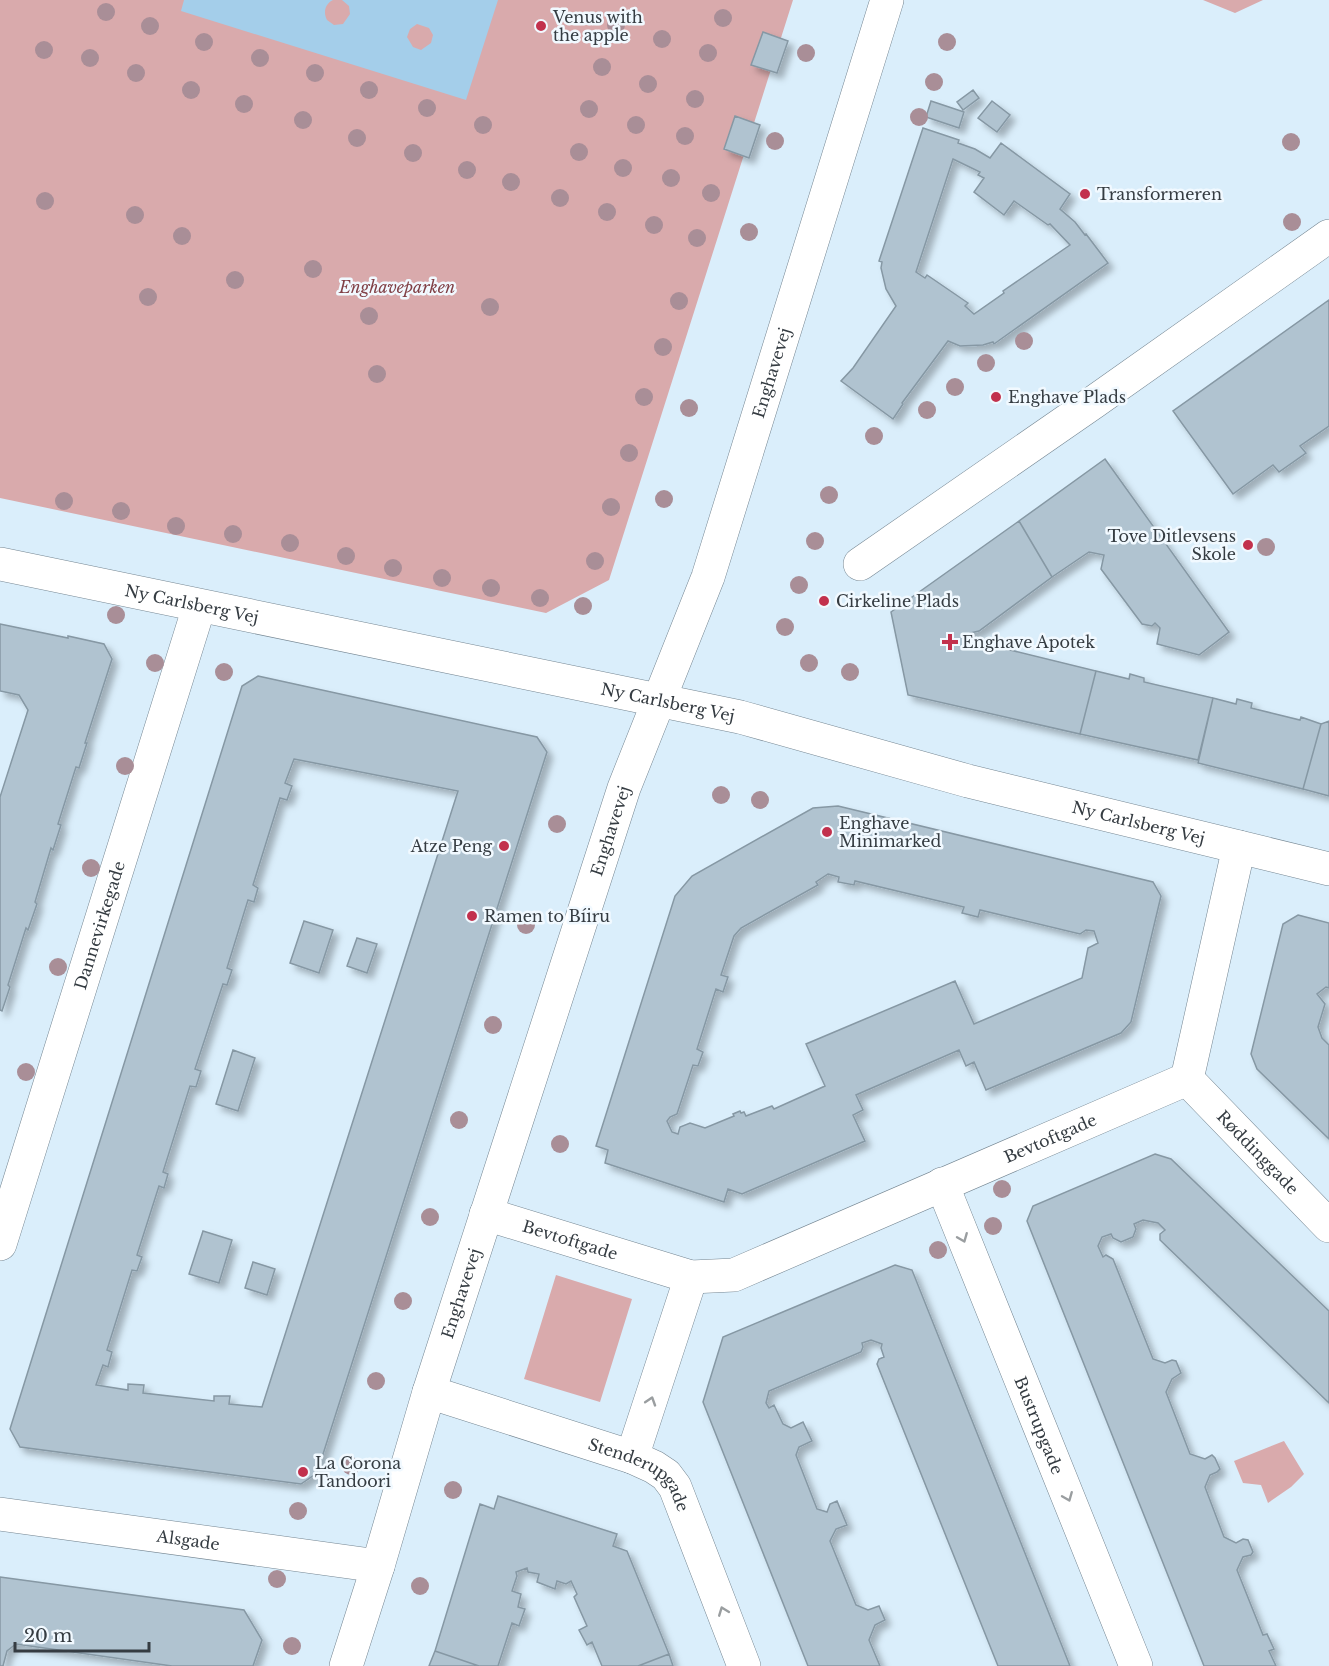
<svg xmlns="http://www.w3.org/2000/svg" width="1329" height="1666" font-family="'Libre Baskerville',serif">
<style>
.green{fill:#d9aaac}
.water{fill:#a4ceea;fill-rule:evenodd}
.building{fill:#b0c3d0;stroke:#8698a4;stroke-width:1.5;fill-rule:evenodd;filter:url(#shadow)}
.lines{fill:none;stroke-linecap:round;stroke-linejoin:round}
.minor-casing{stroke:#758692;stroke-width:34}
.tertiary-casing{stroke:#758692;stroke-width:34}
.minor{stroke:#fff;stroke-width:33}
.tertiary{stroke:#fff;stroke-width:33}
.tree{fill:#a98e97}
.oneway{stroke:#9a9ea0}
.poi-dot{fill:#c2314d;stroke:#f1f9ff;stroke-width:2}
.labels{text-anchor:middle;stroke-width:5;stroke-linejoin:round;paint-order:stroke}
.poi-label{font-size:16px;fill:#353c42;stroke:#f1f9ff;text-anchor:start}
.park-label{font-size:16px;font-style:italic;fill:#814046;stroke:#f1f9ff}
.street-label{font-size:16px;fill:#353c42;stroke:#f1f9ff}
</style>
<defs>
<filter id="shadow"><feDropShadow dx="5.5" dy="5.5" stdDeviation="3" flood-color="#0004"/></filter>
</defs>
<rect width="100%" height="100%" fill="#daeefb"/>
<path class="green" d="M0 0H793L609 580 546 613 0 498Z
M1203 0H1263L1235 13Z
M556 1275 632 1299 600 1402 524 1379Z
M1284 1441 1304 1474 1291 1487 1268 1503 1261 1485 1243 1483 1234 1461Z"/>
<path class="water" d="M184 0H333C325 4 323 12 327 20L334 25 343 24 350 14 349 6 342 0H498L466 100 181 11ZM417 24 429 28 433 35 431 43 421 50 413 47 407 37 410 29Z"/>
<path class="building" d="M763 32 788 41 777 73 751 65Z
M973 90 979 98 963 110 957 102Z
M931 101 964 112 959 128 926 117Z
M992 101 1010 115 997 132 978 118Z
M735 116 760 125 749 158 724 149Z
M923 128 959 140 958 143 975 149 990 158 1001 143 1070 194 1060 209 1075 222 1085 235 1086 234 1108 263 994 344 993 342 983 345 960 346 948 341 902 403 903 404 893 419 841 381 853 368 896 306 886 289 881 268 882 262 879 261ZM953 159 980 172 978 175 984 178 974 192 1004 215 1014 201 1048 225 1050 224 1070 245 1003 291 1004 293 974 314 965 306 968 303 927 275 925 278 916 272Z
M1329 300V426L1300 446 1306 453 1279 472 1273 465 1233 494 1173 411Z
M1105 459 1229 632 1199 655 1157 644 1160 628 1155 623 1152 626 1142 624 1101 569 1104 555 1089 552 1052 577 1019 521Z
M1019 521 1052 577 979 631 970 633 972 643 993 650 994 646 1096 671 1080 734 908 695 891 612Z
M0 624 68 638V636L104 644 112 659 85 743H87L79 768 76 767 58 824 61 825 53 850 51 848 35 902 37 904 28 930 26 928 8 985 10 987 2 1011 0 1010V797L28 710 19 695 0 691Z
M1096 671 1129 679 1130 674 1144 678V682L1213 698 1198 760 1080 734Z
M258 676 537 737 547 752 317 1473 301 1484 20 1447 10 1429 242 686ZM294 759 458 791 262 1407 229 1404 230 1396H214V1401L143 1393 144 1385 128 1384V1390L96 1385 103 1365 108 1367 112 1352 107 1350 132 1270 137 1271 142 1257 137 1255 159 1186 164 1188 168 1174 163 1172 190 1086 196 1087 201 1071 195 1069 223 984 227 985 232 970 227 968 248 900 254 902 258 888 253 885 280 798 287 800 292 786 285 783Z
M1213 698 1236 704 1237 699 1252 703 1251 708 1300 720 1301 717 1321 724 1303 789 1198 763Z
M1329 721V796L1303 789 1321 724Z
M838 806 1153 882 1161 896 1131 1022 1121 1033 986 1090 974 1062 966 1066 959 1050 856 1095 863 1110 853 1115 865 1141 742 1194 728 1189 724 1202 605 1163 608 1150 596 1146 675 896 692 876 813 808ZM828 874 839 877 838 882 854 885 855 881 964 907 962 913 978 917 980 910 1080 934 1086 930 1094 931 1098 943 1088 948 1082 978 974 1024 955 981 806 1044 825 1086 774 1109 772 1106 746 1116 744 1112 741 1113 740 1111 733 1114 734 1116 705 1128 690 1123 680 1127 678 1134 672 1132 667 1121 670 1117 677 1114 693 1065 698 1066 703 1052 697 1049 716 989 723 992 728 977 721 975 734 936 741 928 818 885 816 882Z
M1298 915 1329 923V988L1326 987 1317 994 1325 1004 1318 1027 1322 1038 1329 1045V1139L1257 1069 1251 1054 1283 924Z
M304 921 333 930 319 973 290 963Z
M357 938 377 944 367 973 347 966Z
M233 1050 255 1058 238 1111 216 1104Z
M1155 1154 1171 1159 1329 1311V1403L1160 1240V1234L1165 1230 1158 1223 1143 1220 1134 1224 1136 1229 1133 1237 1121 1242 1113 1238 1111 1234 1102 1237 1098 1246 1103 1257 1106 1255 1113 1259 1153 1359 1165 1363 1172 1360 1176 1361 1181 1373 1172 1379 1166 1392 1190 1454 1205 1459 1212 1455 1215 1458 1220 1469 1217 1472 1210 1475 1205 1487 1224 1537 1236 1543 1243 1539 1248 1540 1253 1552 1251 1555 1243 1557 1237 1570 1263 1635 1267 1634 1274 1649 1269 1651 1276 1666H1204L1027 1221 1033 1206Z
M203 1231 232 1240 219 1283 189 1274Z
M253 1262 275 1269 267 1295 245 1288Z
M895 1265 912 1270 1070 1666H998L877 1364 879 1359 884 1357 881 1348 882 1344 871 1340 862 1343 863 1347 861 1352 769 1391 766 1403 769 1408 774 1405 783 1424 791 1428 803 1422 812 1441 799 1447 796 1455 817 1509 827 1512 830 1504 837 1501 847 1525 836 1529 830 1541 856 1605 868 1610 879 1606 885 1620 875 1625 869 1640 880 1666H808L703 1402 723 1337Z
M498 1496 617 1534 613 1546 627 1551 669 1654 638 1666H602L592 1642 587 1645 579 1630 587 1626 574 1597 577 1594 571 1581 566 1584 557 1581 555 1589 537 1582 539 1574 528 1572 527 1568 516 1572 517 1576 512 1591 521 1594 518 1607 525 1609 519 1626 512 1623 498 1666H479L435 1651 480 1504 494 1509Z
M0 1577 244 1610 262 1640 253 1666H172L16 1644 7 1651 3 1666H0Z
M435 1651 479 1666H429Z
M669 1654 673 1666H638Z"/>
<g class="lines">
<g class="minor-casing">
<g id="minor">
<path id="s1" d="M0 564 740 717 968 781 1329 869"/>
<path d="M860 564 1094 402 1329 236"/>
<path id="s2" d="M1187 1079 1329 1226"/>
<path id="s3" d="M942 1184 1136 1666"/>
<path id="s4" d="M486 1214 691 1277 734 1275 1187 1079 1239 847"/>
<path id="s5" d="M0 1244 199 607"/>
<path id="s6" d="M429 1392 632 1457 654 1467 666 1475 675 1487 744 1666"/>
<path d="M632 1457 691 1277"/>
<path id="s7" d="M0 1514 378 1566"/>
</g>
</g>
<g class="tertiary-casing">
<g id="tertiary">
<path id="s8" d="M346 1666 378 1566 429 1392 624 788 708 577 887 0"/>
</g>
</g>
<use href="#minor" class="minor"/>
<use href="#tertiary" class="tertiary"/>
</g>
<g class="tree">
<circle cx="106" cy="12" r="9"/>
<circle cx="723" cy="18" r="9"/>
<circle cx="616" cy="25" r="9"/>
<circle cx="150" cy="26" r="9"/>
<circle cx="662" cy="39" r="9"/>
<circle cx="204" cy="42" r="9"/>
<circle cx="947" cy="42" r="9"/>
<circle cx="44" cy="50" r="9"/>
<circle cx="708" cy="53" r="9"/>
<circle cx="806" cy="53" r="9"/>
<circle cx="90" cy="58" r="9"/>
<circle cx="260" cy="58" r="9"/>
<circle cx="602" cy="67" r="9"/>
<circle cx="136" cy="73" r="9"/>
<circle cx="315" cy="73" r="9"/>
<circle cx="934" cy="82" r="9"/>
<circle cx="648" cy="84" r="9"/>
<circle cx="191" cy="90" r="9"/>
<circle cx="369" cy="90" r="9"/>
<circle cx="695" cy="99" r="9"/>
<circle cx="244" cy="104" r="9"/>
<circle cx="427" cy="108" r="9"/>
<circle cx="589" cy="109" r="9"/>
<circle cx="919" cy="117" r="9"/>
<circle cx="303" cy="120" r="9"/>
<circle cx="483" cy="125" r="9"/>
<circle cx="636" cy="125" r="9"/>
<circle cx="685" cy="136" r="9"/>
<circle cx="357" cy="138" r="9"/>
<circle cx="775" cy="141" r="9"/>
<circle cx="1291" cy="142" r="9"/>
<circle cx="579" cy="152" r="9"/>
<circle cx="413" cy="153" r="9"/>
<circle cx="623" cy="168" r="9"/>
<circle cx="467" cy="170" r="9"/>
<circle cx="671" cy="178" r="9"/>
<circle cx="511" cy="182" r="9"/>
<circle cx="711" cy="193" r="9"/>
<circle cx="560" cy="198" r="9"/>
<circle cx="45" cy="201" r="9"/>
<circle cx="607" cy="212" r="9"/>
<circle cx="135" cy="215" r="9"/>
<circle cx="1292" cy="222" r="9"/>
<circle cx="654" cy="225" r="9"/>
<circle cx="749" cy="232" r="9"/>
<circle cx="182" cy="236" r="9"/>
<circle cx="697" cy="238" r="9"/>
<circle cx="313" cy="269" r="9"/>
<circle cx="235" cy="280" r="9"/>
<circle cx="148" cy="297" r="9"/>
<circle cx="679" cy="301" r="9"/>
<circle cx="490" cy="307" r="9"/>
<circle cx="369" cy="316" r="9"/>
<circle cx="1024" cy="341" r="9"/>
<circle cx="663" cy="347" r="9"/>
<circle cx="986" cy="363" r="9"/>
<circle cx="377" cy="374" r="9"/>
<circle cx="955" cy="387" r="9"/>
<circle cx="644" cy="397" r="9"/>
<circle cx="689" cy="408" r="9"/>
<circle cx="927" cy="410" r="9"/>
<circle cx="874" cy="436" r="9"/>
<circle cx="629" cy="453" r="9"/>
<circle cx="829" cy="495" r="9"/>
<circle cx="664" cy="499" r="9"/>
<circle cx="64" cy="501" r="9"/>
<circle cx="611" cy="507" r="9"/>
<circle cx="121" cy="511" r="9"/>
<circle cx="176" cy="526" r="9"/>
<circle cx="233" cy="534" r="9"/>
<circle cx="815" cy="541" r="9"/>
<circle cx="290" cy="543" r="9"/>
<circle cx="1266" cy="547" r="9"/>
<circle cx="346" cy="556" r="9"/>
<circle cx="595" cy="561" r="9"/>
<circle cx="393" cy="568" r="9"/>
<circle cx="442" cy="578" r="9"/>
<circle cx="799" cy="585" r="9"/>
<circle cx="491" cy="588" r="9"/>
<circle cx="540" cy="598" r="9"/>
<circle cx="583" cy="606" r="9"/>
<circle cx="116" cy="615" r="9"/>
<circle cx="785" cy="627" r="9"/>
<circle cx="155" cy="663" r="9"/>
<circle cx="809" cy="663" r="9"/>
<circle cx="224" cy="672" r="9"/>
<circle cx="850" cy="672" r="9"/>
<circle cx="125" cy="766" r="9"/>
<circle cx="721" cy="795" r="9"/>
<circle cx="760" cy="800" r="9"/>
<circle cx="557" cy="824" r="9"/>
<circle cx="91" cy="868" r="9"/>
<circle cx="526" cy="925" r="9"/>
<circle cx="58" cy="967" r="9"/>
<circle cx="493" cy="1025" r="9"/>
<circle cx="26" cy="1072" r="9"/>
<circle cx="459" cy="1120" r="9"/>
<circle cx="560" cy="1144" r="9"/>
<circle cx="1002" cy="1189" r="9"/>
<circle cx="430" cy="1217" r="9"/>
<circle cx="993" cy="1226" r="9"/>
<circle cx="938" cy="1250" r="9"/>
<circle cx="403" cy="1301" r="9"/>
<circle cx="376" cy="1381" r="9"/>
<circle cx="351" cy="1466" r="9"/>
<circle cx="453" cy="1490" r="9"/>
<circle cx="298" cy="1511" r="9"/>
<circle cx="277" cy="1579" r="9"/>
<circle cx="420" cy="1586" r="9"/>
<circle cx="292" cy="1646" r="9"/>
</g>
<defs><path id="oneway-chevron" d="M-2-3.5L2.5 0L-2 3.5" fill="none" stroke-width="1.6" stroke-linecap="round" stroke-linejoin="round" transform="scale(1.5)"/></defs>
<g class="oneway">
<use href="#oneway-chevron" transform="translate(963 1238) rotate(68)"/>
<use href="#oneway-chevron" transform="translate(651 1401) rotate(-72)"/>
<use href="#oneway-chevron" transform="translate(1068 1497) rotate(68)"/>
<use href="#oneway-chevron" transform="translate(723 1611) rotate(-111)"/>
</g>
<g class="poi-dot">
<circle cx="541" cy="26" r="6"/>
<circle cx="1085" cy="194" r="6"/>
<circle cx="996" cy="397" r="6"/>
<circle cx="1248" cy="545" r="6"/>
<circle cx="824" cy="601" r="6"/>
<path d="M947 633h6v6h6v6h-6v6h-6v-6h-6v-6h6z"/>
<circle cx="827" cy="832" r="6"/>
<circle cx="504" cy="846" r="6"/>
<circle cx="472" cy="916" r="6"/>
<circle cx="303" cy="1472" r="6"/>
</g>
<g class="labels">
<g class="poi-label">
<text x="553" y="23">Venus with<tspan x="553" dy="18">the apple</tspan></text>
<text x="1097" y="200">Transformeren</text>
<text x="1008" y="403">Enghave Plads</text>
<text x="1236" y="542" text-anchor="end">Tove Ditlevsens<tspan x="1236" dy="18">Skole</tspan></text>
<text x="836" y="607">Cirkeline Plads</text>
<text x="962" y="648">Enghave Apotek</text>
<text x="839" y="829">Enghave<tspan x="839" dy="18">Minimarked</tspan></text>
<text x="492" y="852" text-anchor="end">Atze Peng</text>
<text x="484" y="922">Ramen to Bíiru</text>
<text x="315" y="1469">La Corona<tspan x="315" dy="18">Tandoori</tspan></text>
</g>
<g class="park-label">
<text x="397" y="293">Enghaveparken</text>
</g>
<g class="street-label">
<text dy="6" stroke="none"><textPath href="#s8" startOffset="1362">Enghavevej</textPath></text>
<text dy="6" stroke="none"><textPath href="#s1" startOffset="196">Ny Carlsberg Vej</textPath></text>
<text dy="6" stroke="none"><textPath href="#s1" startOffset="682">Ny Carlsberg Vej</textPath></text>
<text dy="6" stroke="none"><textPath href="#s1" startOffset="1168">Ny Carlsberg Vej</textPath></text>
<text dy="6" stroke="none"><textPath href="#s8" startOffset="876">Enghavevej</textPath></text>
<text dy="6" stroke="none"><textPath href="#s5" startOffset="334">Dannevirkegade</textPath></text>
<text dy="6" stroke="none"><textPath href="#s4" startOffset="602">Bevtoftgade</textPath></text>
<text dy="6" stroke="none"><textPath href="#s2" startOffset="102">Røddinggade</textPath></text>
<text dy="6" stroke="none"><textPath href="#s4" startOffset="88">Bevtoftgade</textPath></text>
<text dy="6" stroke="none"><textPath href="#s8" startOffset="390">Enghavevej</textPath></text>
<text dy="6" stroke="none"><textPath href="#s3" startOffset="260">Bustrupgade</textPath></text>
<text dy="6" stroke="none"><textPath href="#s6" startOffset="230">Stenderupgade</textPath></text>
<text dy="6" stroke="none"><textPath href="#s7" startOffset="190">Alsgade</textPath></text>
</g>
</g>
<path d="M15 1642v9h134v-9" fill="none" stroke="#353c42" stroke-width="3"/>
<text x="24" y="1642" font-size="18" fill="#353c42" stroke="#f1f9ff" stroke-width="4.5" paint-order="stroke">20 m</text>
</svg>
